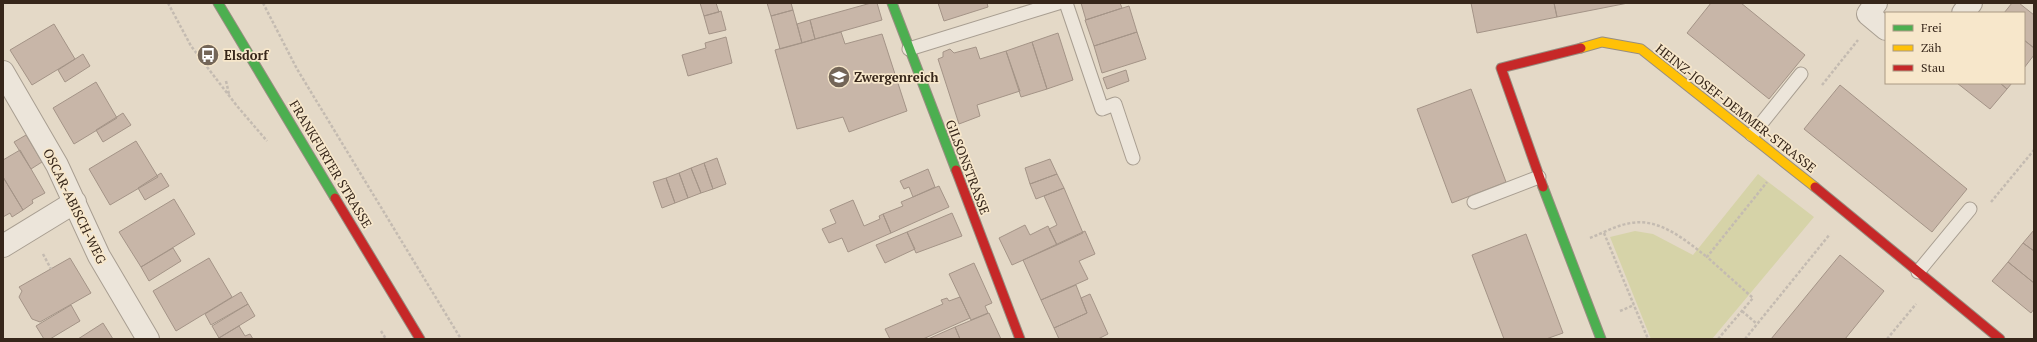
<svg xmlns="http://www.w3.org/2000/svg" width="2037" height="342" font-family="'PT Serif',serif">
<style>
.green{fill:#d6d3a8}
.building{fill:#c8b6a8;stroke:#a49487}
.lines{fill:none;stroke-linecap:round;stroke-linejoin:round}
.lane-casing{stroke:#a89e91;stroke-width:15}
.street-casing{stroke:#a89e91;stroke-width:24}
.fast-casing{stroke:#988e81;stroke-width:11}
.slow-casing{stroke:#988e81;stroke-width:11}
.jam-casing{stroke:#988e81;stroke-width:11}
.path{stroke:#c4bbb1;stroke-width:2.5;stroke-dasharray:3 2;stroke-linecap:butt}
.lane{stroke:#ece5da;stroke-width:13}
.street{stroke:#ece5da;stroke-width:22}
.fast{stroke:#4caf50;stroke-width:9}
.slow{stroke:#ffc107;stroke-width:9}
.jam{stroke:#c62828;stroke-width:9}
.labels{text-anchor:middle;stroke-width:3.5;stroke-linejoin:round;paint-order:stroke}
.poi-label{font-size:13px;font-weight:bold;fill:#36261a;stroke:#f7e7cb;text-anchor:start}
.street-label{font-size:13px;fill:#36261a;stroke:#f7e7cb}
</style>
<rect width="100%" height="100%" fill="#e4d9c7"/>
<path class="green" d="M1758 174 1814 217 1712 339H1651L1610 237 1635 231 1653 234 1693 255Z"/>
<path class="building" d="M700 3H716L719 12 704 16Z
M767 3H791L793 10 771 16Z
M871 3H877L882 20 815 39 810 20Z
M938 3H987L988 7 944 21Z
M1081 3H1120L1122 8 1086 20Z
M1471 3H1554L1557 17 1477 33Z
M1554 3H1628L1557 17Z
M1711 3H1741L1805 55 1769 99 1687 33Z
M2012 3H2019L2034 15V48L2024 40V13H2004Z
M1129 6 1137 32 1094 46 1085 20Z
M793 10 802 43 780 49 771 16Z
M721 11 726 30 709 34 704 16Z
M810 20 815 39 802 43 797 24Z
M54 24 75 59 32 85 10 50Z
M841 32 845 44 882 34 907 111 849 132 843 117 797 129 775 50Z
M1137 32 1146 59 1102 73 1094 46Z
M1058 33 1073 80 1047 89 1032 42Z
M726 37 732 63 688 76 682 55 706 48 705 43Z
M2024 40 2034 48V55L2024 68Z
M1032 42 1047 89 1021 97 1006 51Z
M976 47 980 59 1006 51 1020 91 977 105 980 116 959 124 938 59 943 57V52L950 49 954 53Z
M83 54 90 66 65 82 58 70Z
M1126 70 1129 81 1107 89 1103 78Z
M96 82 117 118 74 144 53 108Z
M1957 83H2000L2007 89 1990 109Z
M2000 83H2012L2007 89Z
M1840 85 1967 189 1932 232 1804 129Z
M1471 89 1506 182 1452 203 1417 109Z
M123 113 131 125 103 142 96 130Z
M26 135 42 162 31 169 14 142Z
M136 141 158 177 110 205 89 169Z
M20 150 45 193 32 200 33 203 23 210 3 177V160Z
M717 158 726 184 713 189 704 163Z
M1050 159 1057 174 1030 184 1025 168Z
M704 163 713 189 701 193 691 168Z
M691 168 701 193 688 198 679 173Z
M928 169 935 187 913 197 909 187 904 189 900 181Z
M161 173 169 186 145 200 138 188Z
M679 173 688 198 675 203 666 178Z
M1057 174 1064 188 1036 199 1030 184Z
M3 177 23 210 12 217 10 213 3 217Z
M666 178 675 203 662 208 653 182Z
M939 186 949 207 891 233 883 214 903 206 901 202Z
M1064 188 1083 233 1057 245 1049 229 1057 225 1044 196Z
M174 199 195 234 141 267 119 232Z
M853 200 864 226 880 219 879 216 883 214 891 233 848 252 842 238 829 243 822 229 836 223 830 210Z
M952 213 962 236 916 253 907 232Z
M1025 225 1030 235 1048 226 1057 245 1012 265 999 238Z
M2034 230V251L2023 243Z
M1085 231 1095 254 1079 261 1088 279 1041 300 1023 260Z
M907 232 915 249 885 263 876 245Z
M1526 234 1563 333 1546 339H1504L1472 255Z
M2023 243 2034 251V283L2008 262Z
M173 248 181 261 149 281 141 267Z
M1840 255 1884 291 1845 339H1771Z
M70 258 91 293 40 322 32 319 19 297 22 291 19 287Z
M209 258 232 297 176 331 153 291Z
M2008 262 2034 283V309L2031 313 1992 281Z
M974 263 992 303 985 306 988 313 971 320 949 274Z
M1076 285 1087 313 1054 328 1041 300Z
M241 292 248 304 211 325 205 314Z
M1090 294 1108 334 1098 339H1059L1054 328 1087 313 1081 298Z
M960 297 970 318 923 339H890L885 329 943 304 941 300 947 298 949 301Z
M248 304 255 316 219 338 212 326Z
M71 305 80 321 50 339H44L36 326Z
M989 313 1001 339H960L955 327Z
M103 323 113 339H78Z
M239 326 245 336 250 334 253 339H217Z
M955 327 960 339H928Z"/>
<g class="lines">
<g class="lane-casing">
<path id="lane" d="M1066 3 1102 109 1115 104 1133 158
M909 49 1058 3
M1752 135 1801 74
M1474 202 1539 177
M1918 272 1970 209"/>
</g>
<g class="street-casing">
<path id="street" d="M1876 3 1868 14 1886 29
M1963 13 1971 3
M3 72 57 165 99 256 148 339
M3 246 75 202"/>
</g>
<g class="fast-casing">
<path id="fast" d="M218 3 335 198
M892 3 956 170
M1543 187 1601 339"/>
</g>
<g class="slow-casing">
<path id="slow" d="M1581 48 1602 42 1641 49 1815 187"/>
</g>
<g class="jam-casing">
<path id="jam" d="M956 170 1020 339
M1543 187 1501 68 1581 48
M1815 187 2000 339
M335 198 420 339"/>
</g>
<path class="path" d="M168 3 191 46 237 106 267 141
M263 3 297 69 461 339
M226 81 229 94
M1822 85 1858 40
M1991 202 2034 150
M1604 233 1648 339
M1590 238C1603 233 1617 225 1631 223 1660 218 1685 240 1707 257
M43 254 51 269
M1620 311 1634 305
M1742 311 1757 324
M381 331 386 339
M1718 339 1753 298 1707 257 1767 182
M1745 339 1830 234
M1887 339 1916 304"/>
<use href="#lane" class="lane"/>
<use href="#street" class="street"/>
<use href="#fast" class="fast"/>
<use href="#slow" class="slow"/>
<use href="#jam" class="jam"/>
</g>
<defs>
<g id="bus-disc" transform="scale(1.15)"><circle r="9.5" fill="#736557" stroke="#f7e7cb"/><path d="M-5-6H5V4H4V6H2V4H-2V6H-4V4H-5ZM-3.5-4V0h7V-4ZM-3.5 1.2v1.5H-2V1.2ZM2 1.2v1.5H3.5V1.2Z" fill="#fff"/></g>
<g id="school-disc" transform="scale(1.15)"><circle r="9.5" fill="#736557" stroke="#f7e7cb"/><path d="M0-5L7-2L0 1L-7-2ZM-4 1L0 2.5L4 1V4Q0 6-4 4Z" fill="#fff"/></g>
</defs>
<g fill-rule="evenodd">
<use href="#bus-disc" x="208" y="55"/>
<use href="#school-disc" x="839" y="77"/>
</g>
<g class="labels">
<g class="poi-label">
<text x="224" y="60">Elsdorf</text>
<text x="854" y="82">Zwergenreich</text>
</g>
<g class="street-label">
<text transform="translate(1736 108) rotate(38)" y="5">HEINZ-JOSEF-DEMMER-STRASSE</text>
<text transform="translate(331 164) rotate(59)" y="5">FRANKFURTER STRASSE</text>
<text transform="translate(968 167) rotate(69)" y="5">GILSONSTRASSE</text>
<text transform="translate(75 206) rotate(64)" y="5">OSCAR-ABISCH-WEG</text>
</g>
</g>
<rect width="2037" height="342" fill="none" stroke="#36261a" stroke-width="8"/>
<rect x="1885" y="12" width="140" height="72" fill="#f7e7cb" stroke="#aa9a84"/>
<rect x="1893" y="25" width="20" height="6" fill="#4caf50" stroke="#aa9a84"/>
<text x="1921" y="32" font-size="12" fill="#36261a">Frei</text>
<rect x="1893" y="45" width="20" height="6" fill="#ffc107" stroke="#aa9a84"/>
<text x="1921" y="52" font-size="12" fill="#36261a">Zäh</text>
<rect x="1893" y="65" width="20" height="6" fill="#c62828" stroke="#aa9a84"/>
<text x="1921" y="72" font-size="12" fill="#36261a">Stau</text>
</svg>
